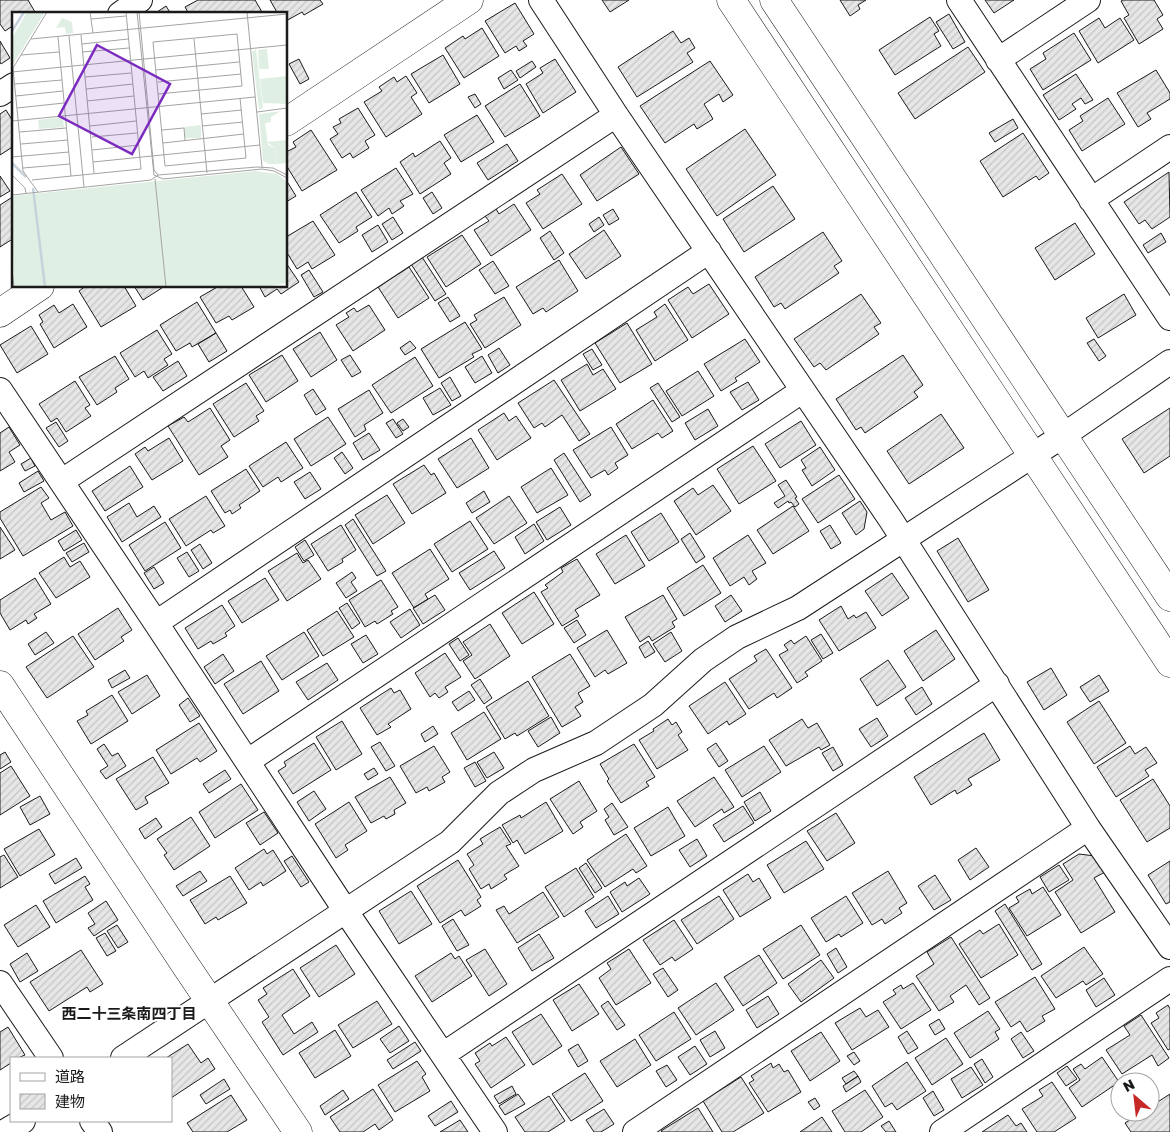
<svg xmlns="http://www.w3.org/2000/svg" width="1170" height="1132" font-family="'Golos Text','Noto Sans JP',sans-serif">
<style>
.building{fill:url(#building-hatch);stroke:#1a1a1a}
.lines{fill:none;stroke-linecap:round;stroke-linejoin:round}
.street-casing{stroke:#1a1a1a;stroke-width:26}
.secondary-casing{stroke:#1a1a1a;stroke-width:29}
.street{stroke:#fff;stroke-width:24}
.secondary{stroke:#fff;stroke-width:28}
.labels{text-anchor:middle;stroke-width:4;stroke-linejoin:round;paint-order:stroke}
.neighbourhood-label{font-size:15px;font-weight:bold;fill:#1a1a1a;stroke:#fff}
.inset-river{fill:none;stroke:#c6d2dc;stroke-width:2.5}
.inset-road{fill:none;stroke:#a3a3a3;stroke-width:1}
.view{fill:#7b2cbf;fill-opacity:0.15;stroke:#7b2cbf;stroke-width:2.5}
.inset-edge{fill:none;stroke:#1a1a1a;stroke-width:2.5}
</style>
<defs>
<pattern id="building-hatch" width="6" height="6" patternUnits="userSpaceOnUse" patternTransform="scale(1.25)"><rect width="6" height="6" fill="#e6e6e6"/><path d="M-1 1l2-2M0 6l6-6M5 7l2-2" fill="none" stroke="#c5c5c5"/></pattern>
</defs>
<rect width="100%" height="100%" fill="#fff"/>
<path class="building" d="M0 0H28L35 12 32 14H14V25L5 31 0 24Z
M198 0H255L262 12 259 14H189L185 7Z
M270 0H320L323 4 304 15 302 12 286 21V14H278Z
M602 0H629L610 12Z
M840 0H866L858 5 860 9 850 16Z
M985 0H1014L994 13Z
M1123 0H1154L1163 15 1157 19 1163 29 1139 44 1124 18 1129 15 1121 1Z
M515 3 534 34 523 41 527 46 519 51 516 46 505 53 485 21Z
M166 6 171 14H154Z
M949 14 965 42 953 49 936 22Z
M930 17 939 31 934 34 941 46 895 75 879 50Z
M1099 18 1105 28 1120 18 1134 40 1098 63 1079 31Z
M482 28 499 56 464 78 445 48 463 36 465 39Z
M673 31 681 43 689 38 695 48 687 53 693 62 637 97 618 67Z
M1074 33 1091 60 1043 90 1030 69 1046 59 1043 53Z
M0 41 10 58 1 64 0 62Z
M968 47 985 72 915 119 898 93Z
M443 55 460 84 429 103 411 74Z
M299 59 309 79 300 84 289 64Z
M555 59 576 92 543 113 526 84 543 73 540 68Z
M532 61 536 67 520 78 516 71Z
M710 61 733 95 723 102 719 94 704 104 713 119 697 129 694 124 665 143 640 106Z
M511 70 518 80 504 89 498 78Z
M1156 70 1170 93V99L1147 113 1151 119 1138 127 1117 93Z
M1076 74 1093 100 1085 104 1081 98 1072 104 1076 109 1059 120 1043 95Z
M406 76 417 93 411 97 422 114 386 137 364 102 382 91 379 87 394 77 397 82Z
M520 84 540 116 505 137 485 106Z
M475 94 481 104 475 108 468 97Z
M1108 98 1125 124 1082 151 1069 130 1083 121 1080 116Z
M358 108 375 135 365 141 369 148 353 158 350 153 342 158 330 139 338 134 333 127 341 123 339 119Z
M6 110 14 123V146L0 155V114Z
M477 115 494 142 461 162 444 135Z
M1013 119 1018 128 995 142 989 133Z
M745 129 776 175 717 216 686 169Z
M311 130 337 170 302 191 286 165V152L296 147 293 142Z
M1023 133 1049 173 1039 180 1036 176 1003 197 980 161Z
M440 141 451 158 444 163 451 174 420 194 400 162 413 153 415 157Z
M507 144 518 161 488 180 477 163Z
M621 147 639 174 597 201 580 175Z
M396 168 413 194 400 201 404 206 392 214 389 208 378 216 361 190Z
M1169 172 1170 217 1152 229 1145 220 1139 224 1124 202Z
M562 174 582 204 543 229 526 203 540 194 537 190Z
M0 176 10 191 0 197Z
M286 180 296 196 286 202Z
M773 186 795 219 744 252 723 219Z
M356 192 372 217 356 227 358 231 339 243 320 215Z
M432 192 442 208 433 214 423 198Z
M14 196V238L0 247V205Z
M514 204 531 230 491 256 474 230 489 221 485 216 496 209 499 214Z
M613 209 619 219 609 225 603 215Z
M393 217 403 233 392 240 382 224Z
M599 217 604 225 594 232 589 224Z
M313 221 335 255 312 269 308 262 297 269 286 251V237Z
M1075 223 1095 254 1055 280 1035 248Z
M378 225 388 242 372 252 362 235Z
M604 230 621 256 586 279 569 254Z
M550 231 564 253 554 260 540 238Z
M823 232 842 261 834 266 839 273 785 309 781 303 774 307 755 277Z
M1161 233 1166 242 1148 253 1143 245Z
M462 235 481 264 446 287 427 257Z
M422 257 446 294 435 301 411 264Z
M559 260 578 291 546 312 543 308 533 314 516 287Z
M493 261 509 286 495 294 479 270Z
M286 263 299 282 281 294 277 289 265 297 259 286H286Z
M409 267 429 298 398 318 378 287Z
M309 270 323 292 314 297 301 275Z
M709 284 729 314 692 338 668 300 688 287 693 294Z
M86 286H124L136 306 101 327 79 291Z
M134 286H165L143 300Z
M219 286H241L254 307 232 320 229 316 216 323 200 297Z
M861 294 881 323 874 327 879 334 826 370 820 363 814 367 794 339Z
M1124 294 1136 315 1098 338 1086 318Z
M448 297 460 316 450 322 438 303Z
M504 297 521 325 485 348 470 324 477 320 474 315Z
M197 302 216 333 192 347 190 343 176 351 160 325Z
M73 304 87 327 54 348 40 324 43 322 39 315 54 305 59 313Z
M665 304 688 340 655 361 636 330 657 317 654 312Z
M369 305 385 330 353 351 336 325 349 317 346 313 354 308 357 312Z
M465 322 482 349 472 354 474 357 439 378 421 349Z
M627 323 652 364 620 383 595 343Z
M31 326 48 354 17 373 0 345Z
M157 330 172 354 164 359 168 365 148 378 144 371 135 377 120 353Z
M320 332 337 360 311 377 293 349Z
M216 333 227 351 209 362 198 344Z
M745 339 760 362 735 378 737 381 721 391 704 364Z
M1094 339 1106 356 1099 361 1087 343Z
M410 341 416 348 405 355 400 348Z
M499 348 510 365 498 373 488 355Z
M592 349 602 365 593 370 583 354Z
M282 355 298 381 266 402 249 375Z
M350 355 361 372 352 377 341 360Z
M903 355 923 385 914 392 918 397 865 433 861 427 856 430 836 399Z
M115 356 129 379 115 388 117 392 97 405 79 377Z
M482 356 492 373 475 383 465 367Z
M415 357 433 386 391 413 372 385Z
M178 361 187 376 163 391 153 377Z
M587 364 593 375 603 369 616 389 580 411 561 380Z
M698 371 714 396 682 416 666 391Z
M450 377 461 396 452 401 441 383Z
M554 380 590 434 579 441 562 415 545 427 542 423 534 428 518 403Z
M75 381 90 405 85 408 91 416 66 432 57 418 51 422 39 404Z
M748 382 759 400 742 410 730 392Z
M246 383 264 411 256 416 259 421 234 437 213 404Z
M658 383 680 417 672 422 650 388Z
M440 388 451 405 433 415 423 398Z
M313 389 326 409 316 415 304 395Z
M369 390 383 413 364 425 366 430 355 437 338 409Z
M653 400 673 431 662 438 658 433 632 449 616 424Z
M210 408 230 440 221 446 228 457 199 475 168 426 184 417 188 422Z
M1170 408V456L1144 473 1122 439Z
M708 409 718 426 695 440 685 423Z
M504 413 509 421 516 416 531 438 497 460 478 430Z
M941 414 964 448 909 484 887 451Z
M328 417 346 444 311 466 294 439Z
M393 419 403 434 396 438 386 423Z
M403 419 409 427 403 431 397 423Z
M801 421 816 445 780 468 765 444Z
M56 422 68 441 59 447 46 428Z
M9 427 20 445 9 452 15 462 0 471V433Z
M611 427 628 455 615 463 618 468 608 475 605 470 591 478 573 450Z
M369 433 380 450 363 460 353 443Z
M169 438 183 461 152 480 135 454 145 447 148 451Z
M471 438 489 468 457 488 438 459Z
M286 442 303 468 281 482 278 477 263 487 249 466Z
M753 446 776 481 739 504 717 469Z
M820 447 835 470 812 486 802 470 806 468 801 460Z
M342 452 353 468 345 474 334 458Z
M564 453 591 495 580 502 554 460Z
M31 458 35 466 25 471 21 464Z
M424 465 431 475 434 473 446 493 412 514 393 484Z
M130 466 143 487 105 511 92 491Z
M551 468 568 495 537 513 521 487Z
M246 469 260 491 239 505 241 508 232 514 230 510 225 513 211 491Z
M38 471 44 481 24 492 19 483Z
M310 472 321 489 305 499 294 482Z
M839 475 855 499 818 523 802 499Z
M786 480 797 497 795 498 799 504 795 507 791 502 789 503 788 501 778 508 774 503 785 496 778 485Z
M713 485 731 511 696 535 674 501 693 488 698 495Z
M41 487 49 498 41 503 51 520 65 512 73 526 23 556 0 518V512Z
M484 491 490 502 472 513 466 503Z
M387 495 405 523 373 544 355 515Z
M206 496 225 526 213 533 211 530 186 546 169 519Z
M509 496 527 523 494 544 476 518Z
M860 501 867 512 864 529 856 535 842 513Z
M129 503 137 517 154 506 161 517 122 542 107 517Z
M793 506 809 531 773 554 757 530Z
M560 507 571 525 547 540 536 522Z
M661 513 679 542 649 561 631 532Z
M353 519 386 571 377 576 345 525Z
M470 521 488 549 452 572 434 544Z
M165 522 181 548 145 571 129 545Z
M534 524 544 541 525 554 515 537Z
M341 525 356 550 342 559 343 562 328 571 311 544Z
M830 525 841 543 831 549 820 531Z
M0 527 15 550 0 559Z
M76 530 82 540 64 551 58 541Z
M690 533 705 557 696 563 681 539Z
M626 535 645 566 615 584 596 554Z
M748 535 766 563 752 571 757 579 749 585 744 577 730 586 713 558Z
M958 538 989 590 968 602 937 551Z
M305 540 314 555 304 561 295 547Z
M84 543 89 552 72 562 66 553Z
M200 544 212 563 203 569 191 550Z
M430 549 449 579 425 594 428 599 414 608 392 573Z
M494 551 505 568 470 590 459 573Z
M187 552 199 571 189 577 177 558Z
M297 553 303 563 308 560 321 579 287 601 268 571Z
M64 557 70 567 80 561 90 577 56 598 39 573Z
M577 559 600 595 575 610 579 616 562 626 541 592 548 588 545 585 563 572 561 568Z
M703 565 721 593 684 616 667 588Z
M154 567 164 583 154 589 144 573Z
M352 572 356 578 351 582 357 591 346 598 336 583Z
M892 573 909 598 882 616 865 591Z
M35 578 51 604 34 614 37 618 28 624 26 620 10 630 0 613V600Z
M265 578 279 600 242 623 228 601Z
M381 580 398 607 391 611 393 614 377 624 375 621 365 627 349 600Z
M534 592 554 624 522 644 502 613Z
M435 595 445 610 423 624 413 608Z
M663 595 677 619 672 622 675 627 652 641 649 636 640 642 625 617Z
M731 595 742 611 725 622 715 606Z
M347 603 360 623 352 629 339 608Z
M222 605 235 626 225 633 227 636 213 644 211 641 198 649 185 628Z
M841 606 848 619 854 615 856 618 866 612 876 628 839 651 819 620Z
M118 608 132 630 121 637 124 641 95 660 78 634Z
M410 609 420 625 401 638 390 622Z
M337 611 354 637 323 656 307 630Z
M577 620 586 635 574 643 564 628Z
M490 624 510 656 475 679 463 661 472 655 463 642Z
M607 630 627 663 608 674 605 670 595 677 577 648Z
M936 630 955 659 923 681 904 651Z
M46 632 54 643 35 655 28 644Z
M304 632 319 656 282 680 266 656Z
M671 632 682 651 665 662 653 644Z
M821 634 833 653 823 659 811 640Z
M366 635 378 654 363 663 351 644Z
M73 636 94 667 47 698 26 667Z
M806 636 822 661 805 672 808 676 797 683 779 655 788 650 784 645 791 640 794 644Z
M458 638 469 655 460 661 449 644Z
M648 641 655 652 645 658 639 647Z
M766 649 792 688 777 698 774 693 749 709 729 679 757 661 754 656Z
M445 653 461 677 445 687 448 692 439 698 435 693 430 697 415 673Z
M223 654 234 671 215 684 204 667Z
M570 654 590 686 578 693 583 702 575 707 581 716 562 727 532 677Z
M888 660 906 687 877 706 860 679Z
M261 661 279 691 243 714 224 684Z
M327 663 338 680 308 700 296 682Z
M1051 668 1067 695 1044 710 1027 682Z
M125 670 130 678 112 688 108 680Z
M147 675 160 696 132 714 118 692Z
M1099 675 1109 691 1090 702 1080 687Z
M480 679 492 698 484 704 471 685Z
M528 681 549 716 517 736 515 733 505 739 486 707Z
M725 682 746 714 729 725 727 721 708 734 689 706Z
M922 687 932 704 916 715 905 698Z
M391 688 394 693 400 690 411 709 388 724 391 727 377 735 360 708Z
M469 691 475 700 458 711 452 702Z
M112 695 128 721 91 744 77 721 88 715 86 711Z
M188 698 200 716 190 722 179 705Z
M1099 701 1126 743 1094 764 1067 722Z
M484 712 501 739 467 760 451 733Z
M551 717 560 733 538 747 528 731Z
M877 718 888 736 871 747 859 729Z
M668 719 672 725 676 722 682 732 678 735 688 750 657 769 639 740 654 731 653 729Z
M802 719 808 728 817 723 830 745 821 750 819 747 786 766 769 740Z
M342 721 362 754 336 770 316 737Z
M199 723 217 751 200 762 197 758 171 774 156 750Z
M433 726 438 734 425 742 421 734Z
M984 733 1000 760 968 779 972 785 957 794 955 790 931 805 914 777Z
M380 742 395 766 386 771 371 747Z
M314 743 331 770 293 794 278 771 286 766 284 762Z
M716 743 728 761 719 767 707 749Z
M104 744 112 756 118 753 126 766 106 779 100 771 108 766 97 749Z
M634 744 655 777 646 782 649 786 621 803 607 781 609 779 600 764Z
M434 746 450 772 442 777 445 782 429 791 427 787 416 793 400 766Z
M764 746 781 772 742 797 725 770Z
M1130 746 1135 754 1146 747 1157 763 1145 770 1149 776 1116 797 1097 767Z
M833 747 843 765 833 771 822 753Z
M5 752 11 762 0 769V755Z
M494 752 504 768 487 778 477 762Z
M153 757 169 783 145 797 148 803 136 810 116 779Z
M475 762 486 781 475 787 464 768Z
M11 766 30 796 0 815V773Z
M374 768 378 774 368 780 364 774Z
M225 770 231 779 209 793 203 784Z
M390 777 406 803 394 810 395 814 386 819 384 816 371 823 355 797Z
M714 777 734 807 724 813 722 809 695 827 677 801Z
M1153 779 1170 806V828L1147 842 1120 800Z
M579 781 597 811 580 822 583 827 573 834 550 799Z
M241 784 258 810 215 838 199 812Z
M314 791 326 809 309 821 297 802Z
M760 792 771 811 755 821 744 802Z
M40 796 50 814 30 825 20 807Z
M349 802 367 831 345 845 348 850 336 858 315 824Z
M546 802 563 831 525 854 517 840 513 843 502 825 520 815 521 818Z
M612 803 628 827 614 835 605 820 609 817 604 809Z
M743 806 754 823 724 842 713 825Z
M668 807 685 836 651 856 634 828Z
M264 812 278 833 260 845 246 823Z
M836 813 855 843 827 861 807 831Z
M191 817 210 846 174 870 164 855 167 853 157 839Z
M156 818 162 827 145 839 139 829Z
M500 827 511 844 506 846 519 866 504 875 507 879 491 889 489 884 481 889 469 869 474 865 467 854 483 844 480 839Z
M39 829 55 855 20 876 4 849Z
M626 834 647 866 636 873 633 869 605 887 587 860Z
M697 839 707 856 690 867 679 850Z
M806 841 824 869 784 893 767 865Z
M976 848 989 867 970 880 958 860Z
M264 849 267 854 273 850 286 871 263 886 261 882 249 890 235 868Z
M1079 854 1095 856 1105 872 1094 878 1115 912 1081 933 1055 892 1073 880 1063 864Z
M4 855 18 877 0 888V857Z
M292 856 309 882 301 887 284 861Z
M76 858 82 868 55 884 49 874Z
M458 860 481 897 477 900 481 906 465 916 461 910 440 923 417 886Z
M1170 861V902L1166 904 1148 875Z
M586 863 602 888 595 893 579 868Z
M1059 865 1069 880 1049 892 1040 877Z
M576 868 594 897 564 917 545 887Z
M200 871 207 881 183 896 176 886Z
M888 871 907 903 899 908 902 913 885 924 882 919 872 925 852 893Z
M748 874 753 882 759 878 771 898 740 917 723 890Z
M935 875 951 900 934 910 918 886Z
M85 876 90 884 85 887 93 900 56 923 43 901Z
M230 876 247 903 218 920 216 917 205 924 190 900Z
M639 878 650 894 622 912 610 892 625 882 627 886Z
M1043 887 1061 915 1027 936 1009 908 1019 902 1016 897 1030 889 1032 894Z
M411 891 432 924 399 944 379 911Z
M543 892 559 917 517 943 496 910 504 906 509 914Z
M608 896 619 914 596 928 585 911Z
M719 896 734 919 697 944 681 920Z
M846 896 863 923 841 937 839 934 826 942 811 918Z
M106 901 118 920 94 936 88 928 95 924 88 913Z
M1005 904 1042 964 1032 970 995 911Z
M36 905 50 927 18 947 4 925Z
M453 919 469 945 457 951 442 926Z
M674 920 693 949 675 961 672 957 660 965 643 940Z
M999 924 1018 955 981 978 959 944 980 930 983 934Z
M117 925 128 942 118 948 107 931Z
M801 925 820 955 783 979 763 949Z
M105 933 116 951 107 956 96 938Z
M539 934 554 958 532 971 518 948Z
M951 937 990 998 979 1005 966 985 950 996 954 1002 939 1011 916 976 934 964 927 952Z
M336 945 355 974 319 997 300 968Z
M1084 947 1103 974 1086 985 1083 981 1056 998 1041 976Z
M836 948 847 967 838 973 827 954Z
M485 949 507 984 489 996 466 960Z
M629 949 651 983 616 1005 599 978 611 969 607 963Z
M81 950 103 984 90 992 87 987 49 1011 30 982Z
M27 953 38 971 20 982 10 964Z
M451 953 455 959 459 956 472 976 432 1002 415 976Z
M759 955 777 983 743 1006 724 977Z
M821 960 834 978 801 1002 788 984Z
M663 968 678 990 668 997 653 974Z
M293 969 310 996 282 1015 294 1034 312 1022 318 1032 283 1055 262 1022 269 1017 258 1000 267 994 263 988Z
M1035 977 1055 1009 1042 1016 1045 1021 1027 1032 1020 1021 1011 1027 995 1002Z
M1104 978 1115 995 1096 1007 1086 990Z
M716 983 734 1010 696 1035 678 1008Z
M913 983 931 1010 901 1029 883 1002 896 994 893 990 901 985 903 989Z
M579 984 599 1014 572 1031 553 1000Z
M768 996 779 1014 757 1028 746 1010Z
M377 1001 392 1024 353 1048 338 1025Z
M608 1001 625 1025 617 1030 601 1006Z
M1168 1005 1170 1009V1049L1168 1050 1151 1023 1159 1018 1156 1013Z
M860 1008 866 1017 878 1010 889 1027 852 1050 835 1023Z
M988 1011 1000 1029 995 1032 999 1039 970 1058 954 1033Z
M674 1012 691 1039 656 1061 639 1035Z
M541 1014 562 1046 533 1065 512 1032Z
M1141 1015 1169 1058 1158 1066 1152 1055 1122 1074 1106 1050 1130 1035 1124 1026Z
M939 1019 945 1029 935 1035 929 1025Z
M399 1026 409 1041 390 1053 380 1039Z
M8 1027 25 1055 18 1058H11V1063L0 1070V1032Z
M335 1030 351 1056 315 1078 299 1053Z
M715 1031 725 1048 710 1057 700 1040Z
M907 1031 918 1048 908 1054 898 1037Z
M821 1032 840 1061 810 1081 791 1051Z
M1021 1032 1034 1051 1023 1058 1011 1039Z
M506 1037 525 1065 491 1088 475 1064 480 1061 475 1053 490 1043 492 1046Z
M946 1038 963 1064 932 1085 915 1058Z
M635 1039 651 1065 617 1087 600 1061Z
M415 1042 421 1051 393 1069 387 1060Z
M188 1044 201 1063 208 1058 215 1069 171 1098V1058H166Z
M578 1044 588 1061 578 1067 568 1050Z
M695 1046 707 1064 690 1075 678 1057Z
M854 1052 860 1061 854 1065 847 1056Z
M1102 1057 1119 1082 1082 1107 1069 1088 1080 1080 1073 1069 1081 1064 1085 1069Z
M982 1059 993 1077 985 1083 974 1064Z
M417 1061 426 1074 422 1077 430 1091 395 1112 378 1085Z
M907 1062 926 1091 897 1110 892 1103 885 1107 872 1086Z
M771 1063 773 1068 779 1064 784 1072 788 1070 801 1092 768 1112 749 1083 754 1080 751 1076Z
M667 1065 677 1080 666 1087 656 1071Z
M1067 1066 1077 1079 1066 1086 1057 1073Z
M971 1067 983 1085 962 1098 951 1079Z
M854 1071 858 1076 846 1084 842 1078Z
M585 1073 603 1101 571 1121 552 1094Z
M858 1076 861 1082 846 1092 843 1086Z
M741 1077 764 1113 733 1132H722L703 1101Z
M224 1079 230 1089 206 1104 200 1095Z
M1052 1082 1076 1118 1054 1132H1037L1022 1109 1043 1096 1039 1090Z
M512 1086 516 1094 499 1104 494 1096Z
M373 1089 393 1120 379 1130 375 1124 363 1132H340L330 1117Z
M343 1090 349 1099 325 1115 320 1106Z
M865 1090 883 1117 861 1132H845L832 1111Z
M933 1091 944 1110 934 1116 923 1098Z
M518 1094 525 1104 505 1115 499 1106Z
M1170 1094V1132H1131L1125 1123 1142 1112H1150V1107Z
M231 1095 247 1120 227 1132H193L187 1123Z
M549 1096 565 1121 548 1132H525L515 1117Z
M815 1098 820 1106 814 1110 808 1102Z
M451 1101 458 1112 435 1126 428 1116Z
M698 1108 713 1132H662L661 1131Z
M604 1109 614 1124 601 1132H594L586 1120Z
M1008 1115 1016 1126 1021 1123 1027 1132H982Z
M822 1117 832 1132H800Z
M460 1120 468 1132H440Z
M889 1121 896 1132H886L881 1126Z"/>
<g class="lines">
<g class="street-casing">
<path id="street" d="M541 0 616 115 891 520 1088 828 1170 947
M959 0 1170 318
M120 14 140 0
M998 60 1088 0
M0 94 14 85
M1091 200 1170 147
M0 390 156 623 345 910 495 1132
M62 481 616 115
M156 623 709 251
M248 761 802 391
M0 983 51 1058
M444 1054 997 684
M123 1058 450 842 499 793 534 770 596 743 653 705 703 660 737 637 798 608 1064 435 1170 362
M92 1121 100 1132
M4 1132 23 1121
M635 1132 1088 828
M942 1132 1170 979"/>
</g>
<g class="secondary-casing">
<path id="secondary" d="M731 0 1170 663
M774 0 1170 597
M286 122 469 0
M0 313 40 286
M0 685 186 966 298 1132"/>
</g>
<use href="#street" class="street"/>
<use href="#secondary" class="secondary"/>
</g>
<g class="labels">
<g class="neighbourhood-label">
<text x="129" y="1019">西二十三条南四丁目</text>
</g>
</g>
<g transform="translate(12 12)">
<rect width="275" height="275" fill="#fff"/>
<path d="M255 37 257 57H247L246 38ZM275 64V92L251 91 248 67ZM275 128V151L265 152 263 136 255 130Z" fill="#e0efe3"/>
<path d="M15 0H33L0 54V26ZM244 37 251 96 247 98 240 40ZM269 99 259 105V110L253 111 256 133 263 136 265 152H257L251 149 247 102Z" fill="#e0efe3"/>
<path d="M50 6 60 10 61 21 54 22 53 15 44 16ZM51 105 52 115 27 117 26 108ZM189 113V126H173L172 115ZM244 159 265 162 275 170V271L253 275H2L0 184Z" fill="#e0efe3"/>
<path class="inset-river" d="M0 19 12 0M0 151 14 165M21 176 33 275"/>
<path class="inset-road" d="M78 0 81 21M125 0 142 163 151 167 250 157 262 159 275 166M127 0 142 158 146 163M235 0 250 155M79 7 114 4M69 23 82 161M57 24 72 175M46 25 59 164M19 27 275 2M182 27 195 161M70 32 116 27M70 40 117 36M9 43 47 40M144 58 227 50M0 60 275 33M73 65 119 61M146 70 229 62M3 72 50 68M74 77 121 72M146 82 230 74 225 22 141 30 153 154 234 146 228 86M4 84 51 79M75 89 122 84M5 96 52 91M245 100 275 96M189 102 230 98M0 109 243 85M78 114 124 109M190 114 231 110M150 118 172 116 173 128M8 120 54 116M80 125 125 121M151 131 232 122M9 132 56 128M80 138 127 133M0 145 57 140M81 150 248 133M11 156 58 152M0 163 13 176 14 181M143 167 154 275M20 168 129 157 114 0M26 180 11 159 1 56 35 0M0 183 139 168 146 163 245 155 261 156 275 163M0 257 2 275"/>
<path class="view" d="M85 33 158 72 120 142 47 104Z"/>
<rect width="275" height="275" class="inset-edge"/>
</g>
<rect x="10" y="1057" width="162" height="65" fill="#ffffff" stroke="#a3a3a3"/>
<rect x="20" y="1073" width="25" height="8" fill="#ffffff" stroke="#a3a3a3"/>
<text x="55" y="1082" font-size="15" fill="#1a1a1a">道路</text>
<rect x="20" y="1094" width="25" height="15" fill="url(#building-hatch)" stroke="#a3a3a3"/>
<text x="55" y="1107" font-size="15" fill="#1a1a1a">建物</text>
<g transform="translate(1135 1097) rotate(332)"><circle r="24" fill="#ffffff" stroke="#a3a3a3"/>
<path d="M0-4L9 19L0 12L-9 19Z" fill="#c62828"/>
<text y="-8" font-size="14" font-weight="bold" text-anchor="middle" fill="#1a1a1a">N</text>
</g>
</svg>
